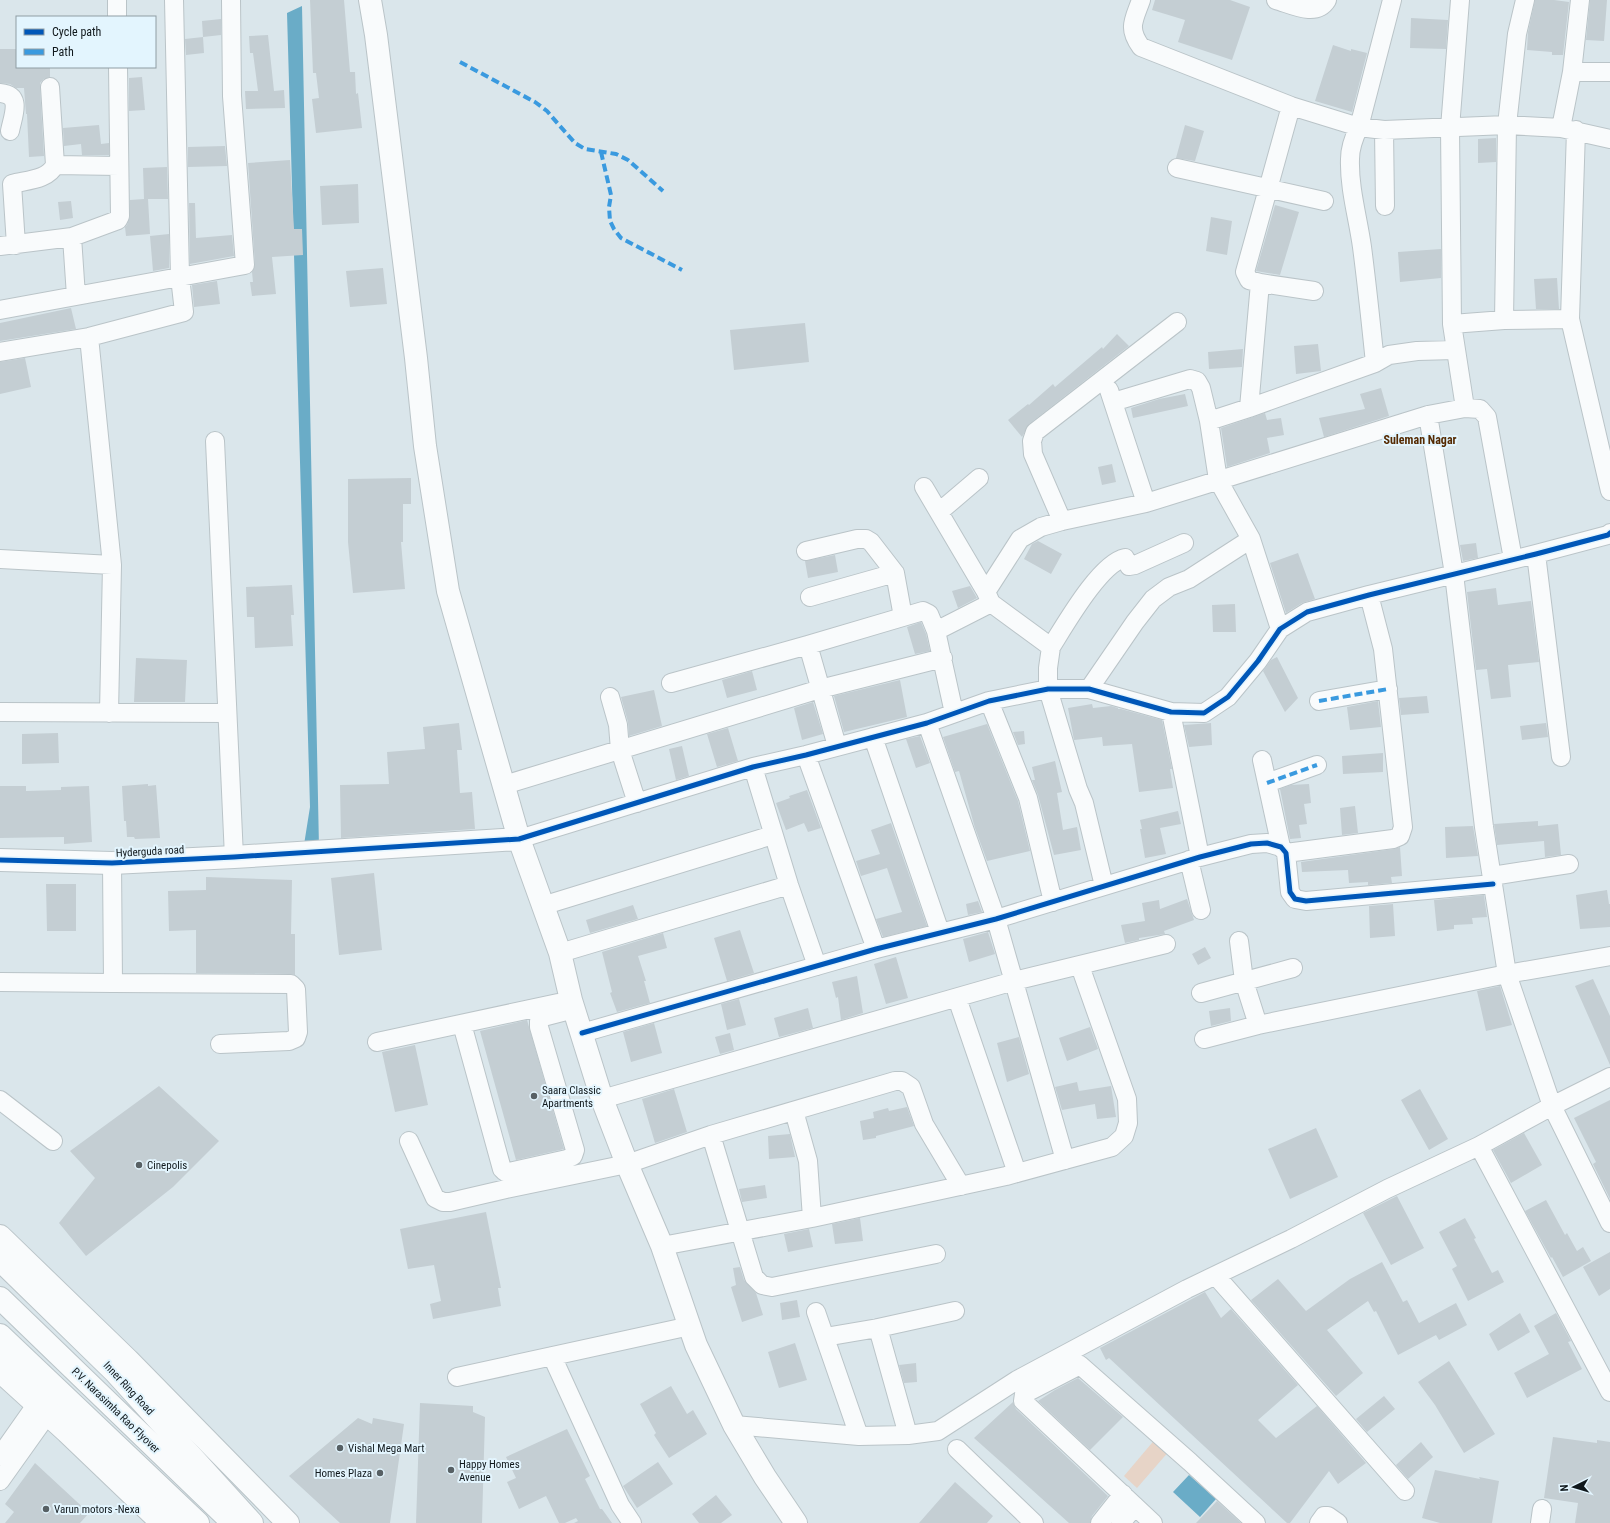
<svg xmlns="http://www.w3.org/2000/svg" width="1610" height="1523" font-family="'Roboto Condensed',sans-serif">
<style>
.green{fill:#e7d4c7}
.water{fill:#6aacc7}
.building{fill:#c4ced3}
.lines{fill:none;stroke-linecap:round;stroke-linejoin:round}
.street-casing{stroke:#bac4c8;stroke-width:20}
.secondary-casing{stroke:#bac4c8;stroke-width:24}
.primary-casing{stroke:#bac4c8;stroke-width:24}
.highway-casing{stroke:#bac4c8;stroke-width:24}
.street{stroke:#f9fbfc;stroke-width:18}
.secondary{stroke:#f9fbfc;stroke-width:22}
.primary{stroke:#f9fbfc;stroke-width:22}
.highway{stroke:#f9fbfc;stroke-width:22}
.quiet{stroke:#3a9adf;stroke-width:4;stroke-dasharray:8 4;stroke-linecap:butt}
.cycleway-casing{stroke:#e3f5fe;stroke-width:8}
.cycleway{stroke:#0057b8;stroke-width:5}
.poi-dot{fill:#576064;stroke:#e3f5fe;stroke-width:1.5}
.labels{text-anchor:middle;stroke-width:4;stroke-linejoin:round;paint-order:stroke}
.street-label{font-size:11px;fill:#10181c;stroke:#e3f5fe}
.poi-label{font-size:11px;fill:#10181c;stroke:#e3f5fe;text-anchor:start}
.neighbourhood-label{font-size:12px;font-weight:bold;fill:#552a02;stroke:#e3f5fe}
</style>
<rect width="100%" height="100%" fill="#dae6eb"/>
<path class="green" d="M1157 1437 1170 1450 1137 1488 1124 1476Z"/>
<path class="water" d="M302 6 319 848 303 851 310 807 287 13Z
M1189 1475 1216 1499 1200 1517 1173 1492Z"/>
<path class="building" d="M310 0H344L350 72H355L356 94 358 93 362 128 316 133 312 99 319 98 316 73H313Z
M1155 0H1230L1250 7 1232 60 1178 42 1185 20 1152 10Z
M1535 0H1554L1569 2 1563 55H1552V52L1527 50 1528 32Z
M1590 0H1607L1604 41 1586 40Z
M1411 18 1448 20 1446 49 1410 48Z
M221 19V35L203 37 202 21Z
M268 35 274 91 284 90 285 108 246 109 245 91H258L253 53H250L249 36Z
M203 37 204 53 186 55 185 39Z
M1333 45 1351 51V49L1367 53 1352 112 1315 101Z
M0 49H17V67H50V77L44 79 40 83V88L44 156 29 157 27 114H26L24 88H16L10 84 0 83Z
M142 77 145 110 129 111V78Z
M99 125 101 144 109 143V155H82L81 144 64 146 63 128Z
M1185 125 1204 131 1195 161 1176 158Z
M1496 138V162L1478 163V139Z
M225 146 227 166 188 167V147Z
M290 160 294 229H302L303 255 272 257 276 294 252 296 250 282H253L252 272 255 264 248 163Z
M167 167 168 199H148L150 234 126 236 125 227 127 225 130 216V200L144 199 143 168Z
M358 184 359 223 322 225 320 186Z
M71 201 73 218 60 220 58 202Z
M189 203H195L196 238 232 235 234 256 190 264Z
M1275 205 1299 212 1280 275 1256 271Z
M1211 217 1232 221 1227 255 1206 251Z
M169 234V268L153 271 150 236Z
M1441 249V278L1400 282 1398 252Z
M383 268 387 304 350 307 346 271Z
M1557 278 1559 309H1536L1534 279Z
M217 281 220 304 194 307 192 285Z
M71 308 76 329 0 341V323Z
M805 323 809 362 734 370 730 330Z
M1117 334 1129 346 1029 424 1022 437 1008 420 1028 404 1029 405 1053 384 1055 387 1102 347 1103 349Z
M1318 344 1321 371 1296 374 1294 346Z
M1243 349 1242 367 1209 369 1208 352Z
M25 358 31 387 0 394V362Z
M1381 388 1389 416 1324 437 1319 418 1365 409 1360 394Z
M1185 394 1188 406 1133 418 1131 408 1159 399Z
M1265 413 1267 420 1281 418 1284 435 1267 438 1270 453 1227 467 1221 428Z
M1112 464 1116 482 1102 485 1098 467Z
M411 478V504H403V542H401L405 589 353 593 348 542V479Z
M1038 541 1062 554 1051 574 1024 559 1032 544Z
M1476 543 1478 558 1463 561 1460 545Z
M1298 553 1315 599 1302 603 1286 613 1270 563Z
M835 555 838 572 808 578 805 561Z
M292 585 294 615H291L293 646 255 648 254 617H247L246 587Z
M970 586 977 598 958 608 952 591Z
M1496 588 1498 605 1531 601 1539 662 1508 665 1511 697 1491 699 1487 669 1476 670 1467 592Z
M1235 604 1236 632H1213L1212 605Z
M921 622 926 634 930 651 915 654 907 627Z
M1277 657 1298 698 1285 712 1263 671 1271 660Z
M136 658 187 660 185 702H134Z
M752 671 757 690 727 698 722 680Z
M900 680 907 717 844 732 834 696Z
M654 690 662 726 629 736 628 722 621 697Z
M1427 696 1429 713 1401 715 1399 698Z
M1378 701 1381 727 1350 730 1347 707Z
M813 702 823 734 802 740 794 708Z
M1092 704 1093 708 1111 706 1118 708V709H1121L1162 720 1172 769H1170L1173 788 1139 792 1132 744 1103 746 1102 737 1074 740 1068 708Z
M459 723 462 750H457L460 793 472 792 475 829 341 838 340 785 389 784 387 752 425 749 423 727Z
M1211 723 1212 745 1189 747 1184 725Z
M1546 723 1548 737 1522 740 1520 726Z
M987 724 1018 801 1030 851 987 861 975 828 959 771 955 772 943 737Z
M728 728 738 761 717 767 707 734Z
M1024 731 1025 744 1018 745 1013 732Z
M58 733 59 763 22 764V734Z
M920 736 930 763 916 768 906 739Z
M682 746 689 776 676 780 669 749Z
M1383 753V772L1343 774 1342 756Z
M1055 761 1062 792 1057 793 1063 830 1077 827 1081 850 1054 855 1038 795 1032 780H1035L1032 767Z
M148 784V786L156 785 160 838 135 839 134 837H127L126 821H124L122 786Z
M1309 784 1311 803 1304 804 1307 824 1299 825 1301 838 1290 839 1280 789 1291 785Z
M0 786H26V791L61 790V787L89 786 92 842 64 844V837L0 838Z
M807 790 821 828 808 832 804 823 786 830 776 803 790 798 789 796Z
M1355 806 1358 833 1342 835 1340 808Z
M1178 811 1181 824 1160 828 1166 854 1145 858 1140 829H1142L1140 820Z
M1538 821V826L1558 824 1561 855 1545 857 1544 841 1497 845 1494 824Z
M891 823 927 926 883 937 876 919 902 912 887 868 861 876 856 861 880 854 871 830Z
M1473 826 1478 856 1446 858 1445 827Z
M1400 847 1402 876 1391 877 1392 883 1368 885V882L1349 883 1348 870 1302 872 1301 862 1394 849Z
M374 873 382 950 339 955 331 878Z
M206 877 292 880 291 934H295V975L291 974 196 973V930L169 931 168 891 206 890Z
M46 884H76V931H47Z
M1607 890 1609 904H1610V927L1580 929 1576 895Z
M1484 895 1487 917 1472 918 1473 924 1454 925V929L1437 931 1434 900Z
M1187 899 1194 920 1164 931 1165 934 1139 938V940L1125 943 1121 925 1145 921 1142 903 1159 900 1160 909Z
M978 901 982 912 968 915 966 904Z
M1393 904 1395 936 1370 938 1369 906Z
M633 905 638 919 590 933 586 920Z
M740 930 754 973 727 981 714 938Z
M988 932 995 954 969 962 963 939Z
M663 933 667 948 638 956 646 981H644L650 1003 617 1012 610 993 612 992 602 952Z
M1205 947 1211 958 1198 965 1192 954Z
M896 957 908 998 886 1004 874 964Z
M857 976 863 1013 841 1020 838 997 836 998 832 982Z
M1593 979 1610 1016V1065L1575 986Z
M1500 986 1512 1025 1486 1031 1477 991Z
M739 999 746 1025 727 1030 721 1004Z
M808 1008 813 1028 779 1037 774 1018Z
M1230 1008 1231 1021 1211 1026 1209 1011Z
M527 1020 564 1149 516 1160 480 1031Z
M654 1023 662 1053 631 1062 623 1032Z
M1090 1027 1098 1049 1067 1061 1059 1038Z
M730 1033 734 1050 720 1054 715 1037Z
M1019 1037 1029 1074 1007 1082 997 1043Z
M415 1045 428 1105 395 1112 382 1052Z
M1077 1082 1079 1091 1111 1086 1116 1117 1097 1119 1095 1104 1062 1110 1055 1087Z
M159 1086 219 1141 173 1187 86 1256 59 1223 95 1178 70 1151Z
M674 1089 687 1132 655 1143 642 1099Z
M1420 1089 1448 1139 1429 1150 1401 1100Z
M1610 1100V1199L1593 1164 1596 1162 1574 1118Z
M907 1107 914 1126 876 1136V1138L863 1140 860 1121 874 1118 873 1112 888 1108 889 1111Z
M1316 1128 1338 1177 1290 1199 1268 1149Z
M1524 1133 1542 1165 1511 1183 1493 1150Z
M790 1134 795 1157 769 1159 768 1136Z
M765 1185 767 1198 742 1202 739 1189Z
M1397 1196 1424 1248 1391 1265 1363 1213Z
M1546 1200 1565 1235 1567 1233 1577 1251 1583 1247 1591 1261 1563 1277 1552 1257 1551 1258 1525 1211Z
M486 1212 501 1288H498L501 1306 433 1319 430 1304 441 1301 434 1265 408 1269 400 1229Z
M860 1218 863 1241 835 1244 832 1224Z
M1465 1218 1476 1238 1474 1239 1492 1273 1498 1270 1504 1282 1468 1301 1452 1269 1457 1266 1439 1232Z
M809 1229 813 1247 788 1252 784 1234Z
M1610 1252V1289L1599 1296 1583 1267Z
M1382 1262 1403 1302 1407 1300 1419 1323 1456 1303 1467 1325 1439 1340 1436 1335 1398 1355 1376 1311 1374 1312 1368 1301 1327 1330 1363 1373 1336 1396 1251 1300 1278 1279 1306 1311 1350 1279Z
M740 1267 744 1280 756 1293 763 1315 742 1322 731 1287 736 1285 733 1268Z
M1205 1292 1221 1318 1231 1309 1298 1385 1258 1420 1276 1438 1317 1406 1366 1463 1338 1484 1329 1471 1290 1523H1287L1109 1358 1106 1360 1100 1348Z
M797 1300 800 1317 782 1320 780 1303Z
M1520 1313 1530 1332 1498 1351 1489 1334Z
M1556 1313 1571 1341 1568 1342 1582 1369 1527 1398 1514 1373 1549 1354 1534 1326Z
M795 1343 807 1380 779 1388 768 1352Z
M1449 1361 1495 1434 1464 1453 1435 1405 1418 1382Z
M916 1363 917 1382 904 1383 899 1365Z
M1078 1378 1123 1417 1090 1450 1038 1401 1055 1390Z
M671 1386 687 1414 693 1410 707 1434 669 1458 654 1435 656 1433 640 1404Z
M1384 1396 1395 1409 1367 1432 1356 1419Z
M1013 1402 1016 1409 1108 1496 1092 1516 1090 1523H1069L974 1438Z
M420 1403 473 1406V1412L485 1417 482 1523H416Z
M358 1418 372 1424 373 1418 404 1424 390 1523H340L289 1476Z
M567 1429 590 1476 585 1479 600 1509H602L612 1523H574L578 1521 576 1518 565 1523H559L546 1496 519 1509 507 1482 516 1478 506 1457Z
M1553 1437 1597 1443V1440L1610 1442V1523H1575L1578 1503 1544 1498Z
M1421 1442 1433 1457 1408 1479 1396 1465Z
M658 1462 673 1484 637 1508 623 1486Z
M35 1463 89 1513 80 1523H5L14 1512 5 1504Z
M1435 1470 1480 1479 1479 1477 1499 1481 1492 1523H1440L1422 1518Z
M955 1482 993 1516 987 1523H919Z
M716 1495 732 1515 721 1523H699L692 1514Z
M1217 1501 1241 1523H1196Z"/>
<g class="lines">
<g class="street-casing">
<path id="street" d="M117 0V17
M1141 0C1134 20 1127 28 1141 47L1291 106 1359 127 1384 130 1507 125 1561 128 1610 139
M1276 0C1291 4 1316 18 1327 0
M1460 0 1450 128 1452 324 1465 408
M1572 72H1610
M0 93C23 95 13 115 10 131
M1561 128 1572 72 1580 0
M1384 130 1385 206
M1576 130 1570 319 1610 491
M55 165 119 166
M1177 168 1324 201
M72 237 76 296
M16 245 12 184C27 180 48 180 55 165L50 87
M0 246 72 237 118 220 120 216 118 67
M1260 283 1314 291
M0 310 245 265 232 96 231 0
M1504 320 1507 125 1517 34 1525 0
M1452 324 1504 320 1570 319
M89 337 112 565 109 713
M0 352 89 337 184 312 180 277 174 0
M1375 363C1371 324 1367 285 1362 247 1358 218 1349 188 1350 159 1350 148 1354 137 1359 127L1392 0
M1109 390 1146 503
M1113 402 1190 379 1197 381 1201 388 1209 421 1218 480 1251 539 1280 629
M1249 408 1260 283 1249 280 1245 272 1291 106
M1428 415 1454 574 1484 827 1507 974 1552 1106 1610 1223
M1209 421 1249 408 1375 363 1389 355 1417 351 1455 350
M215 441 234 857
M924 487 986 592
M939 512 979 478
M1062 521 1033 454 1032 441 1035 432 1177 322
M806 551 857 539H866L871 542 895 573 903 617
M1536 554 1561 757
M0 559 112 565
M810 597 895 573
M991 603 1051 647 1048 668V689L1078 789 1084 803 1104 886
M936 631 991 603 986 592 1020 539 1041 527 1062 521 1146 503 1428 415 1465 408 1480 409 1487 417 1513 559
M808 645 837 746
M1051 647C1065 625 1100 563 1125 558L1129 566 1135 565 1184 543
M671 683 808 645 923 611 929 614 936 631 954 713
M1089 689 1135 622 1153 599 1169 587 1189 579 1251 539
M610 697 618 725 620 750 637 803
M989 701 1028 798 1053 902
M1319 701 1388 689
M0 712 227 713
M1171 712 1200 857
M927 723 996 919 1065 1160
M873 737 940 932
M806 755 876 949
M1262 760 1281 847
M753 767 789 885 817 966
M1267 783 1317 765
M504 785 820 689 943 658
M519 839 753 767 806 755 927 723 989 701 1048 689H1089L1171 712 1204 713 1228 697 1258 661 1280 629 1307 612 1369 595 1536 554 1608 535 1610 533
M1286 853 1393 839 1400 836 1403 827 1383 649 1369 595
M1189 860 1201 910
M112 863 113 983 291 984 296 989 298 1032 296 1038 289 1041 220 1044
M1492 876 1569 864
M542 906 773 835
M1239 941 1244 981 1258 1025
M560 953 789 885
M0 982 113 983
M1201 993 1293 968
M957 998 1017 1173
M462 1024 502 1169 505 1172H509L567 1159 573 1156 575 1150 539 1027V1021L543 1017 574 1009
M582 1033 876 949 996 919 1200 857 1251 844 1267 843 1281 847 1286 853 1290 892 1295 899 1306 901 1493 884
M1204 1039 1258 1025 1507 974 1610 956
M377 1042 558 1003
M602 1099 1014 981 1166 944
M0 1100 53 1141
M794 1111 808 1161 812 1218
M711 1135 754 1277 762 1285 772 1287 936 1254
M409 1141 435 1198 443 1202H450L506 1189 627 1164 711 1135 895 1081H902L911 1087 924 1124 961 1186
M1479 1146 1610 1392
M662 1246 812 1218 1006 1176 1112 1147 1124 1136 1128 1123 1127 1099 1080 966
M1216 1276 1405 1491
M816 1312 859 1436
M878 1328 908 1435
M825 1337 878 1328 955 1311
M552 1356 620 1505 632 1523
M457 1377 690 1326
M734 1425 859 1436 908 1435 938 1431 1017 1380 1187 1289 1291 1239 1387 1189 1479 1146 1552 1106 1610 1077
M957 1449 1034 1523
M0 1456 36 1405
M0 1481 47 1415
M1100 1523 1123 1494
M1121 1523 1135 1506
M1153 1523 1023 1401 1024 1394 1080 1365 1190 1462 1256 1523
M1319 1523 1324 1516H1328L1338 1523
M1540 1523 1542 1509"/>
</g>
<g class="secondary-casing">
<path id="secondary" d="M370 0 376 35 416 358 425 446 448 591 519 839 560 953 571 1000 602 1099 627 1164 662 1246 696 1345 734 1425 765 1477 796 1523
M0 860 112 863 234 857 519 839
M0 1236 128 1360 288 1523
M0 1371 67 1432 162 1523"/>
</g>
<g class="primary-casing">
<path id="primary" d="M0 1260 115 1372 252 1523
M0 1354 41 1394 182 1523"/>
</g>
<g class="highway-casing">
<path id="highway" d="M0 1298 233 1523
M0 1335 198 1523"/>
</g>
<use href="#street" class="street"/>
<use href="#secondary" class="secondary"/>
<use href="#primary" class="primary"/>
<use href="#highway" class="highway"/>
<path class="quiet" d="M460 62 535 102 547 111 559 125 575 143 585 149 616 154 628 160 663 191
M601 152 611 195 609 207 610 221 614 229 621 238 682 270
M1319 701 1388 689
M1267 783 1317 765"/>
<g class="cycleway-casing">
<path id="cycleway" d="M0 860 112 863 234 857 519 839 753 767 806 755 927 723 989 701 1048 689H1089L1171 712 1204 713 1228 697 1258 661 1280 629 1307 612 1369 595 1536 554 1608 535 1610 533
M582 1033 876 949 996 919 1200 857 1251 844 1267 843 1281 847 1286 853 1290 892 1295 899 1306 901 1493 884"/>
</g>
<use href="#cycleway" class="cycleway"/>
</g>
<g class="poi-dot">
<circle cx="534" cy="1096" r="4"/>
<circle cx="139" cy="1165" r="4"/>
<circle cx="340" cy="1448" r="4"/>
<circle cx="451" cy="1470" r="4"/>
<circle cx="380" cy="1473" r="4"/>
<circle cx="46" cy="1509" r="4"/>
</g>
<g class="labels">
<g class="street-label">
<text transform="translate(150 851) rotate(-3)" y="4">Hyderguda road</text>
<text transform="translate(129 1388) rotate(47)" y="4">Inner Ring Road</text>
<text transform="translate(116 1410) rotate(44)" y="4">P.V. Narasimha Rao Flyover</text>
</g>
<g class="poi-label">
<text x="542" y="1094">Saara Classic<tspan x="542" dy="13">Apartments</tspan></text>
<text x="147" y="1169">Cinepolis</text>
<text x="348" y="1452">Vishal Mega Mart</text>
<text x="459" y="1468">Happy Homes<tspan x="459" dy="13">Avenue</tspan></text>
<text x="372" y="1477" text-anchor="end">Homes Plaza</text>
<text x="54" y="1513">Varun motors -Nexa</text>
</g>
<g class="neighbourhood-label">
<text x="1420" y="444">Suleman Nagar</text>
</g>
</g>
<rect x="16" y="16" width="140" height="52" fill="#e3f5fe" stroke="#8f9da4"/>
<rect x="24" y="29" width="20" height="6" fill="#0057b8" stroke="#8f9da4"/>
<text x="52" y="36" font-size="12" fill="#10181c">Cycle path</text>
<rect x="24" y="49" width="20" height="6" fill="#3a9adf" stroke="#8f9da4"/>
<text x="52" y="56" font-size="12" fill="#10181c">Path</text>
<g transform="translate(1574 1487) rotate(265)" stroke="#e3f5fe" stroke-width="3" paint-order="stroke">
<path d="M0-3L7 15L0 10L-7 15Z" fill="#10181c"/>
<text y="-6" font-size="11" font-weight="bold" text-anchor="middle" fill="#10181c">N</text>
</g>
</svg>
